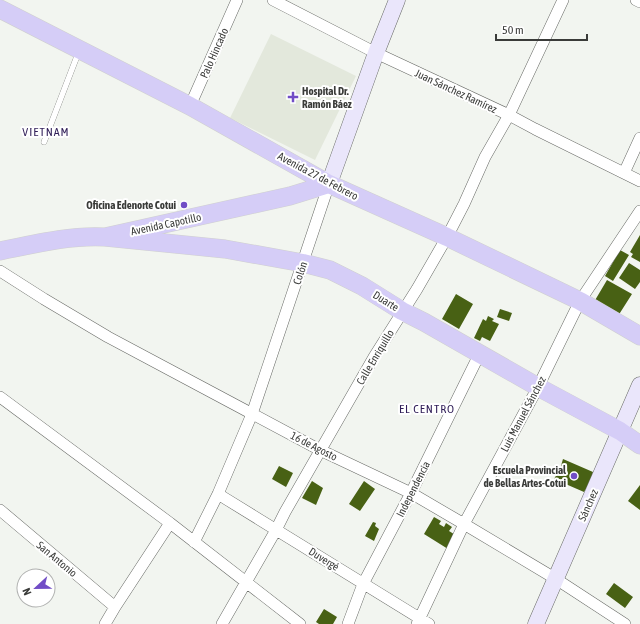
<svg xmlns="http://www.w3.org/2000/svg" width="640" height="624" font-family="'Asap Condensed',sans-serif">
<style>
.built{fill:#e3e8dc}
.building{fill:#486114}
.lines{fill:none;stroke-linecap:round;stroke-linejoin:round}
.lane-casing{stroke:#686a66;stroke-width:6}
.street-casing{stroke:#686a66;stroke-width:12}
.secondary-casing{stroke:#686a66;stroke-width:17}
.primary-casing{stroke:#d0d0cf;stroke-width:19}
.lane{stroke:#fff;stroke-width:5.5}
.street{stroke:#fff;stroke-width:11}
.secondary{stroke:#eae6fb;stroke-width:16}
.primary{stroke:#d5cdf7;stroke-width:18}
.poi-dot{fill:#714dc6;stroke:#fff;stroke-width:1.5}
.labels{text-anchor:middle;stroke-width:4;stroke-linejoin:round;paint-order:stroke}
.street-label{font-size:11px;fill:#3a3b39;stroke:#fff}
.poi-label{font-size:11px;font-weight:bold;fill:#3a3b39;stroke:#fff;text-anchor:end}
.neighbourhood-label{font-size:12px;letter-spacing:1px;fill:#2f1d57;stroke:#fff}
</style>
<rect width="100%" height="100%" fill="#f2f5f0"/>
<path class="built" d="M271 34 356 76 315 160 230 118Z"/>
<path class="building" d="M640 235V262L631 257 633 254 630 252Z
M620 250 629 255 613 281 605 276Z
M629 263 640 270V282L635 289 619 278Z
M607 280 632 294 618 316 594 302Z
M456 294 473 304 459 329 442 319Z
M500 309 512 313 509 321 497 317Z
M488 316 494 319 492 321 499 324 490 341 482 337 480 341 474 338 483 319 486 321Z
M563 459 593 472 591 481 584 492 554 479 560 469Z
M279 466 293 473 286 487 272 479Z
M312 481 323 488 316 505 302 498Z
M364 481 375 489 360 511 349 504Z
M640 485V510L628 501Z
M434 517 441 521 439 524 444 527 446 523 452 527 449 531 457 536 448 549 424 534Z
M373 522 376 523 375 526 379 529 374 541 365 536Z
M614 583 633 597 625 608 606 594Z
M324 609 337 617 333 624H319L316 622Z"/>
<g class="lines">
<g class="lane-casing">
<path id="lane" d="M44 142 79 51"/>
</g>
<g class="street-casing">
<path id="street" d="M273 0 376 53 509 115 535 129 640 181
M636 0 640 2
M190 106 237 0
M624 173 640 138
M0 271 44 299 108 337 320 450 411 493 464 524 556 579 625 624
M0 397 170 523 300 624
M218 494 429 624
M0 510 115 607
M194 542 218 494 252 414 329 184
M105 624 115 607 170 523
M222 624 276 530 285 512 374 357 417 289 447 237 464 204 485 157 509 115 563 0
M348 624 363 584 411 493 479 355
M417 624 464 524 538 387 580 301 640 211"/>
</g>
<g class="secondary-casing">
<path id="secondary" d="M329 184 376 53 397 0
M536 624 640 385"/>
</g>
<g class="primary-casing">
<path id="primary" d="M0 9 190 106 329 184 447 237 580 301 640 336
M105 237 225 249 303 263 330 270 362 286 402 311 424 322 538 387 620 431 640 445
M0 251C34 244 70 235 105 237L290 196 329 184"/>
</g>
<use href="#lane" class="lane"/>
<use href="#street" class="street"/>
<use href="#secondary" class="secondary"/>
<use href="#primary" class="primary"/>
</g>
<g class="poi-dot">
<path d="M291 91h4v4h4v4h-4v4h-4v-4h-4v-4h4z"/>
<circle cx="184" cy="205" r="4"/>
<circle cx="574" cy="476" r="4"/>
</g>
<g class="labels">
<g class="street-label">
<text transform="translate(214 53) rotate(-66)" y="4">Palo Hincado</text>
<text transform="translate(456 91) rotate(25)" y="4">Juan Sánchez Ramírez</text>
<text transform="translate(318 176) rotate(28)" y="4">Avenida 27 de Febrero</text>
<text transform="translate(166 224) rotate(-12)" y="4">Avenida Capotillo</text>
<text transform="translate(300 273) rotate(-71)" y="4">Colón</text>
<text transform="translate(386 301) rotate(32)" y="4">Duarte</text>
<text transform="translate(375 357) rotate(-59)" y="4">Calle Enriquillo</text>
<text transform="translate(523 414) rotate(-62)" y="4">Luis Manuel Sánchez</text>
<text transform="translate(314 446) rotate(27)" y="4">16 de Agosto</text>
<text transform="translate(413 489) rotate(-63)" y="4">Independencia</text>
<text transform="translate(588 505) rotate(-66)" y="4">Sánchez</text>
<text transform="translate(57 559) rotate(40)" y="4">San Antonio</text>
<text transform="translate(324 559) rotate(32)" y="4">Duvergé</text>
</g>
<g class="poi-label">
<text x="302" y="95" text-anchor="start">Hospital Dr.<tspan x="302" dy="13">Ramón Báez</tspan></text>
<text x="176" y="209">Oficina Edenorte Cotui</text>
<text x="566" y="474">Escuela Provincial<tspan x="566" dy="13">de Bellas Artes-Cotui</tspan></text>
</g>
<g class="neighbourhood-label">
<text x="46" y="136">VIETNAM</text>
<text x="427" y="413">EL CENTRO</text>
</g>
</g>
<g transform="translate(36 588) rotate(248)"><circle r="19" fill="#ffffff" stroke="#b0b1b0"/>
<path d="M0-3L7 15L0 10L-7 15Z" fill="#714dc6"/>
<text y="-6" font-size="11" font-weight="bold" text-anchor="middle" fill="#3a3b39">N</text>
</g>
<path d="M496 34v6h91v-6" fill="none" stroke="#3a3b39" stroke-width="2"/>
<text x="502" y="34" font-size="12" fill="#3a3b39" stroke="#ffffff" stroke-width="3" paint-order="stroke">50 m</text>
</svg>
